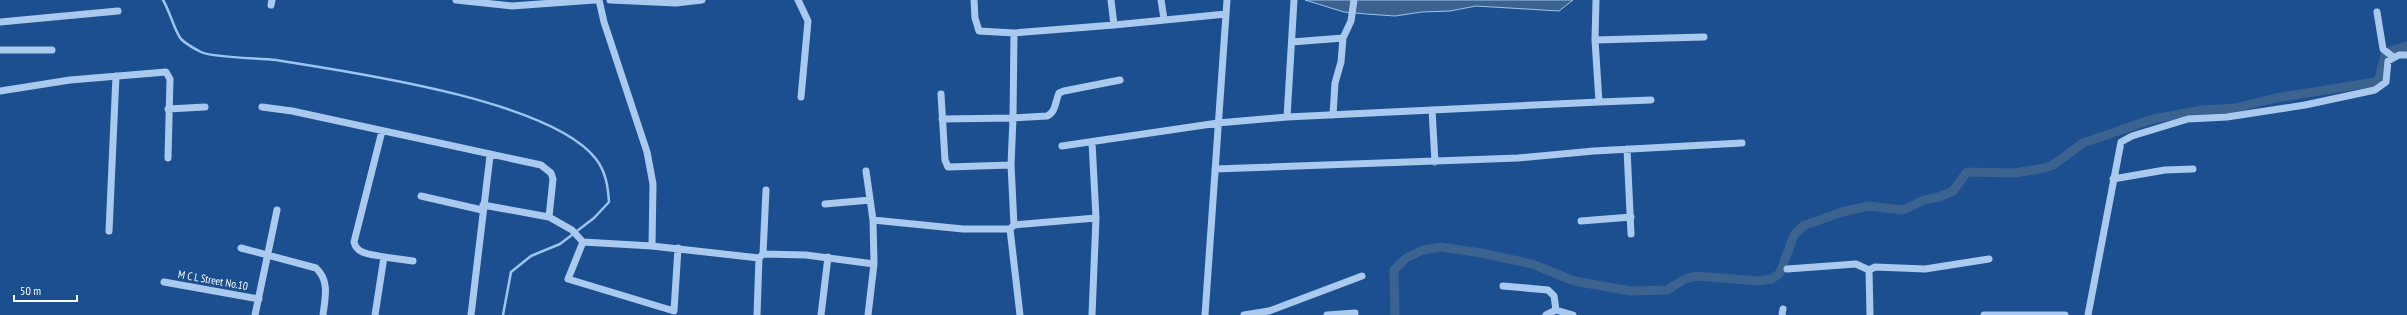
<svg xmlns="http://www.w3.org/2000/svg" width="2407" height="315" font-family="'PT Sans Narrow',sans-serif">
<style>
.water{fill:#3c6290;stroke:#9cc4f0}
.lines{fill:none;stroke-linecap:round;stroke-linejoin:round}
.stream{stroke:#9cc4f0;stroke-width:2.5}
.canal{stroke:#3c6290;stroke-width:9}
.minor{stroke:#a9c9ee;stroke-width:7}
.labels{text-anchor:middle;stroke-width:3;stroke-linejoin:round;paint-order:stroke}
.street-label{font-size:11px;fill:#fff;stroke:#1b4f8f}
</style>
<rect width="100%" height="100%" fill="#1b4f8f"/>
<path class="water" d="M1305 0H1573L1559 11 1476 6 1450 11 1422 12 1395 16 1366 14 1344 12Z"/>
<g class="lines">
<path class="stream" d="M163 0C169 9 175 32 181 39 185 43 195 49 201 52 213 58 260 58 276 60 351 72 551 100 596 159 606 172 608 187 609 202L594 218 560 244 531 256 511 272 503 315"/>
<path class="canal" d="M2390 51 2407 46
M1395 315 1394 270 1406 258 1423 250 1441 247 1481 253 1532 264 1574 281 1631 291 1667 290 1685 279 1696 276 1759 281 1772 279 1780 273 1794 235 1803 226 1842 212 1868 206 1903 210 1924 200 1939 197 1953 191 1967 172 2014 173 2040 169 2053 165 2083 143 2153 119 2203 110 2235 108 2276 98 2375 82 2379 79 2385 55"/>
<path class="minor" d="M456 0 512 6 595 0
M599 0 604 22 647 152 653 184 652 246
M610 0 676 3 702 0
M798 0 808 21 801 97
M974 0 975 18 979 31 1014 33 1114 25 1111 0
M1161 0 1164 19
M271 5 272 0
M2377 12 2383 49 2393 57
M0 22 118 11
M1114 25 1226 14
M1014 33 1013 118 1047 116C1056 112 1055 102 1059 93L1064 91 1120 80
M1595 40 1596 0
M1292 42 1343 38
M0 50H52
M0 91 70 80 166 72 170 79 168 158
M941 94 945 160 948 167 1011 165
M1599 102 1651 100
M262 107 292 111 541 165 551 173 553 179 549 217 572 230 583 242 652 246 759 258 763 254 766 190
M168 109 205 107
M1432 110 1435 162
M1333 115 1335 83 1341 62 1343 38 1351 21 1354 0
M1287 117 1294 0
M382 131 354 242C357 255 372 254 384 257
M1092 142 1096 218 1092 315
M1062 146 1218 123 1287 117 1599 102 1595 40 1704 37
M1627 149 1631 234
M1215 169 1518 158 1594 151 1742 143
M866 171 873 220
M2113 179 2165 170 2193 169
M421 196 482 210
M825 204 870 200
M483 205 549 217
M1581 221 1631 217
M1014 225 1096 218
M1010 229 1020 315
M109 231 116 76
M583 242 568 279 674 311 678 248
M241 248 316 268C330 281 325 298 323 315
M763 254 806 255 874 264 873 220 963 229H1010L1014 225 1011 165 1013 118 942 119
M1787 269 1856 264 1869 270
M164 282 259 299
M1503 286 1548 290 1554 296 1556 310 1573 315
M255 315 277 210
M375 315 384 257 413 261
M471 315 490 156
M757 315 759 258
M821 315 828 257
M868 315 874 264
M1205 315 1227 0
M1244 315 1269 311 1362 276
M1327 315 1355 313
M1546 315 1556 310
M1782 315 1783 309
M1870 315 1869 270 1875 267 1925 269 1989 259
M1984 315H2065
M2088 315 2121 142 2132 136 2188 119 2227 117 2305 105 2375 90 2386 82 2388 61 2399 55H2407"/>
</g>
<g class="labels">
<g class="street-label">
<text transform="translate(213 280) rotate(10)" y="4">M C L Street No.10</text>
</g>
</g>
<path d="M14 295v6h63v-6" fill="none" stroke="#ffffff" stroke-width="2"/>
<text x="20" y="295" font-size="12" fill="#ffffff" stroke="#1b4f8f" stroke-width="3" paint-order="stroke">50 m</text>
</svg>
